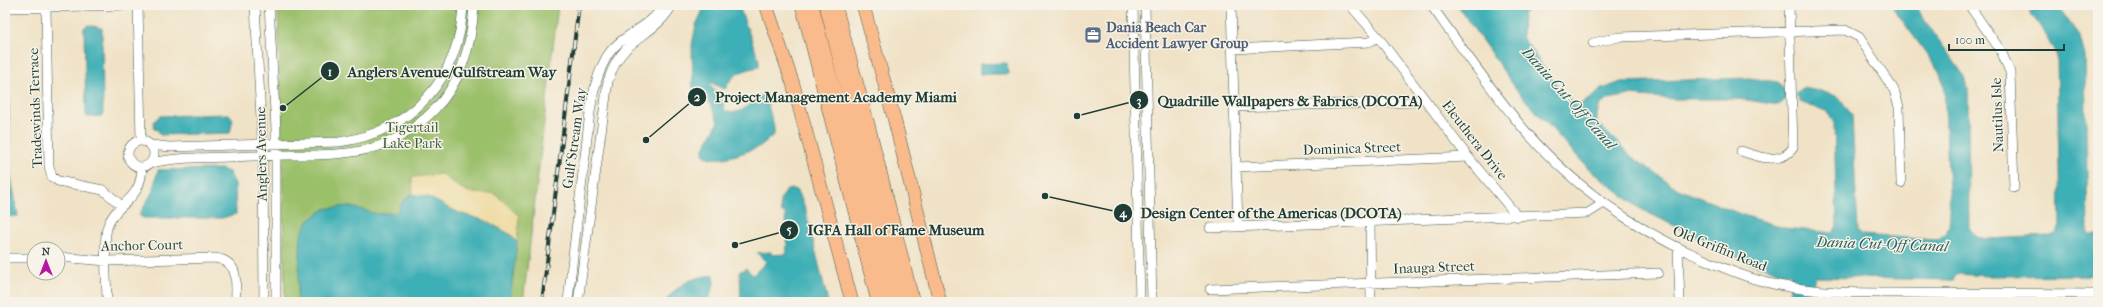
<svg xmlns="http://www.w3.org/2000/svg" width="2103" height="307" font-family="'IM FELL French Canon',serif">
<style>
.green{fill:#9bc06b;stroke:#5d7e50}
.sand{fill:#eeda9e;stroke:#868c69}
.water{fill:#3eafb6;stroke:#2e7675}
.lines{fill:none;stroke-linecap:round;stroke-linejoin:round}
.minor-casing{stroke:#3e564a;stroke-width:10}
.highway-casing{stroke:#3e564a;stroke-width:14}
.minor{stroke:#fff;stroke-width:9}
.highway{stroke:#fabb8c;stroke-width:13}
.rail-casing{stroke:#1f3d34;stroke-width:4}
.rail{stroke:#f7f3e8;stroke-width:2.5;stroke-dasharray:8;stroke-linecap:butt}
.labels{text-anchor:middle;stroke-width:3;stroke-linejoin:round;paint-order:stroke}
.service-label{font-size:14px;font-weight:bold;fill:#4e5e75;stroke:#f7f3e8;text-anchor:start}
.street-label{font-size:14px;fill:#1f3d34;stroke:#f7f3e8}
.park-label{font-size:14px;fill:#3e5e42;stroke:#f7f3e8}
.water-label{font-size:15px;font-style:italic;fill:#285f5b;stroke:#f7f3e8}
.leader{fill:none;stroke:#1f3d34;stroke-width:1.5}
.callout-dot{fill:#1f3d34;stroke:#f7f3e8;stroke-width:1.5}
.mark-label{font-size:12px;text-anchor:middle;font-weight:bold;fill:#fff}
.callout-label{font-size:15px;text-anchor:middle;font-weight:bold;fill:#1f3d34;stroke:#f7f3e8;stroke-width:3;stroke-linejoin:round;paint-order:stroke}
</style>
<rect width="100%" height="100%" fill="#f7f3e8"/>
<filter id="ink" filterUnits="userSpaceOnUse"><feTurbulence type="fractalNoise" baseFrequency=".025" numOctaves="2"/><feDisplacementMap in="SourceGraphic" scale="8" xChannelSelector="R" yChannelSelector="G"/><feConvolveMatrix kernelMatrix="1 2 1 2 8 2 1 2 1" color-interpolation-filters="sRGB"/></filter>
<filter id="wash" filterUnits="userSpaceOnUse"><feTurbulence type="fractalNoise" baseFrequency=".012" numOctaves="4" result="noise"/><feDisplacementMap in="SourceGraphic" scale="16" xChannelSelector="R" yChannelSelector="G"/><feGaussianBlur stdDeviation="0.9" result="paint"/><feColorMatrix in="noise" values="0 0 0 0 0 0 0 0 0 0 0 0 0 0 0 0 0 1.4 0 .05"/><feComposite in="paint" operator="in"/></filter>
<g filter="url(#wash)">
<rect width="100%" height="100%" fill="#f0e2c6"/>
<path class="green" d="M278 5H558L523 302H285Z"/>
<path class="sand" d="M442 174C460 190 470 196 494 193L519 216 517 243 511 235 486 221 459 213 428 197 413 195 412 179 414 177Z"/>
<path class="water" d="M1457 5H1535L1523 14 1522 37 1563 94 1577 106 1585 102 1600 90 1621 82 1749 78 1778 82 1787 93 1788 97 1779 105 1740 99H1674L1630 95 1609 99 1600 105 1597 114V123L1632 157 1678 189 1743 215 1785 228 1833 233 1837 226 1834 122 1826 111 1802 103 1797 97V93L1802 88 1827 92 1840 98 1852 116 1858 232 1862 235 1936 240C1951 233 1949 226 1950 211L1944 85 1939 71 1891 5H1914L1965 77 1968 89 1969 229 1977 237 1987 239 2051 236 2057 233 2060 226 2057 56 2046 35 2025 5H2057L2080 37 2085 56 2088 234H2098V275L1987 276 1957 274 1953 280 1815 277 1809 302H1781L1789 296 1791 275 1746 262 1639 208 1588 168 1519 93Z
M713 7H734L740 9 759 60V67C744 70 732 73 726 88L723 89 712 83 709 84 723 102 725 111C748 117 746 99 765 95L774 127V135C768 139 762 146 756 148 744 153 712 165 703 154 703 145 715 131 718 121L706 95 701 91 695 92 693 88 692 45 696 25 704 8Z
M88 25 102 28 103 113 101 116 87 117 86 114 84 28Z
M5 47 8 53 10 172 18 216 5 217Z
M1007 63 1008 74H980V64Z
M229 114 233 119 230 133 160 135 158 130 154 129V121L160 116Z
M221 169 229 172 235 184 236 214 222 218H143L139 215 152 193 158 170Z
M792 189 796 190 801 198 806 212 828 302H741L740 271 745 270V268L753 275 766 262 757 253 771 252V255L787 254 785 212H781L780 200 787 190Z
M411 194 428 197 459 213 486 221 511 235 517 243 510 302H297L301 234 308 221 324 209 348 206 378 214 397 212 403 201Z
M714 275V284L708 302C701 298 676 302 665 302 678 284 692 277 714 275Z"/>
</g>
<g filter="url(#ink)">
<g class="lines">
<g class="minor-casing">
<path id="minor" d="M138 5 141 140
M255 5 263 156 264 302
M269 5 276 129V302
M1133 5 1140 302
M1145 5 1152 302
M1231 5 1238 227
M1350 5 1378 37 1468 157 1518 217
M1431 5C1459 44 1487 84 1517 121 1566 181 1631 228 1701 258 1725 269 1751 280 1778 285 1817 293 1859 293 1899 293 1965 294 2032 293 2098 294
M1969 5 2001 51 2010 72 2014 188
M46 7 49 166 52 177 58 181 103 190 122 206
M5 8 129 5
M1593 43 1619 37 1845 30 1859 37 1894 90 1899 107 1901 183
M1233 49 1369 42 1378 37
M1234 107 1414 102 1422 96
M128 154a13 13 0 1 1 26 0a13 13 0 1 1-26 0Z
M151 145 169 147 339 142C412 132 460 78 463 5
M1741 151C1758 157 1781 165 1793 148L1789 5
M151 163C176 157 203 158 229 157 250 156 271 155 292 155 350 155 391 154 434 110 462 82 472 44 474 5
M1236 167 1468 157
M1370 222 1371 302
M1210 228 1588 213 1604 203
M1678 248 1680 302
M58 257 107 261 215 258C241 262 235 282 236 302
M5 258H34
M1210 289 1658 273
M107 302C107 284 103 244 107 228 115 201 141 204 142 167
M568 302C573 253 579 205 585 156 589 124 590 87 606 58 619 34 651 29 663 5
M578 302 608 81C612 69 617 58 626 49 642 34 662 25 672 5"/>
</g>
<g class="highway-casing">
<path id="highway" d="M766 5 793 84 852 302
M802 5 878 302
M812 5 888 302
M826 5 900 302
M835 5 868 124 913 302
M863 5 894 118 940 302"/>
</g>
<use href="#minor" class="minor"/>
<use href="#highway" class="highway"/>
<g class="rail-casing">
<path id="rail" d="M542 302 579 5"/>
</g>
<use href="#rail" class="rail"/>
</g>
</g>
<defs>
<g id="office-square" transform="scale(0.9)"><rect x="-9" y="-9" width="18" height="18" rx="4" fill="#5c6f8a" stroke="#f7f3e8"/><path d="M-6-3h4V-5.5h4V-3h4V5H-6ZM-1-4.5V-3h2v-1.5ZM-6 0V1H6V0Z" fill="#fff"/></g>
</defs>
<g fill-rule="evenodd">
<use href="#office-square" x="1093" y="35"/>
</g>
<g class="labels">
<g class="service-label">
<text x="1106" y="32">Dania Beach Car<tspan x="1106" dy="16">Accident Lawyer Group</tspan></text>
</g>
<g class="street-label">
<text transform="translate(35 108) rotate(-92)" y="5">Tradewinds Terrace</text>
<text transform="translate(1997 115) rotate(-92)" y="5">Nautilus Isle</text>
<text transform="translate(574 138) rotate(-82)" y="5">Gulf Stream Way</text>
<text transform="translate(1475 140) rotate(52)" y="5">Eleuthera Drive</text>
<text transform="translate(1352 148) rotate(-2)" y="5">Dominica Street</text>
<text transform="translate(261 154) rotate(-91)" y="5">Anglers Avenue</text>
<text transform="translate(142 245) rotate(-1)" y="5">Anchor Court</text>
<text transform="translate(1720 248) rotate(22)" y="5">Old Griffin Road</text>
<text transform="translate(1434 267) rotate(-2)" y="5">Inauga Street</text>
</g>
<g class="park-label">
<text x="412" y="132">Tigertail<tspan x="412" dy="16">Lake Park</tspan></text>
</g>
<g class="water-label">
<text transform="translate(1569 98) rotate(48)" y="5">Dania Cut-Off Canal</text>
<text transform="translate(1882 244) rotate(2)" y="5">Dania Cut-Off Canal</text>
</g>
</g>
<path class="leader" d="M283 108L330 71M646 140L697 97M1077 116L1139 100M1045 196L1123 213M735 245L789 230"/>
<g class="callout-dot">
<circle cx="283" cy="108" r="4"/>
<circle cx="646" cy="140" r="4"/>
<circle cx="1077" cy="116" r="4"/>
<circle cx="1045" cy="196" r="4"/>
<circle cx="735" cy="245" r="4"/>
<circle cx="330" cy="71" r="10"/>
<circle cx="697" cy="97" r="10"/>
<circle cx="1139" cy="100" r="10"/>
<circle cx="1123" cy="213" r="10"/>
<circle cx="789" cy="230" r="10"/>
</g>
<g class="mark-label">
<text x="330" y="76">1</text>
<text x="697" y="101">2</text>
<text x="1139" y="105">3</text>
<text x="1123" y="217">4</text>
<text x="789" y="234">5</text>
</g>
<g class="callout-label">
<text x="452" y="77">Anglers Avenue/Gulfstream Way</text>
<text x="836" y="102">Project Management Academy Miami</text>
<text x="1290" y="106">Quadrille Wallpapers &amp; Fabrics (DCOTA)</text>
<text x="1271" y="218">Design Center of the Americas (DCOTA)</text>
<text x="896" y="235">IGFA Hall of Fame Museum</text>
</g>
<rect width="2103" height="307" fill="none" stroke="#f7f3e8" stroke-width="20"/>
<g transform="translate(46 261)"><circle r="19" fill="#f7f3e8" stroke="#a1aaa0"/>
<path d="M0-3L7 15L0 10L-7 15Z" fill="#b5179e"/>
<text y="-6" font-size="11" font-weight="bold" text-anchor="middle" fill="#1f3d34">N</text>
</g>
<path d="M1949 44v6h115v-6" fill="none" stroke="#1f3d34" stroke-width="2"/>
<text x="1955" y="44" font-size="12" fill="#1f3d34" stroke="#f7f3e8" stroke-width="3" paint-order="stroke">100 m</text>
</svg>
